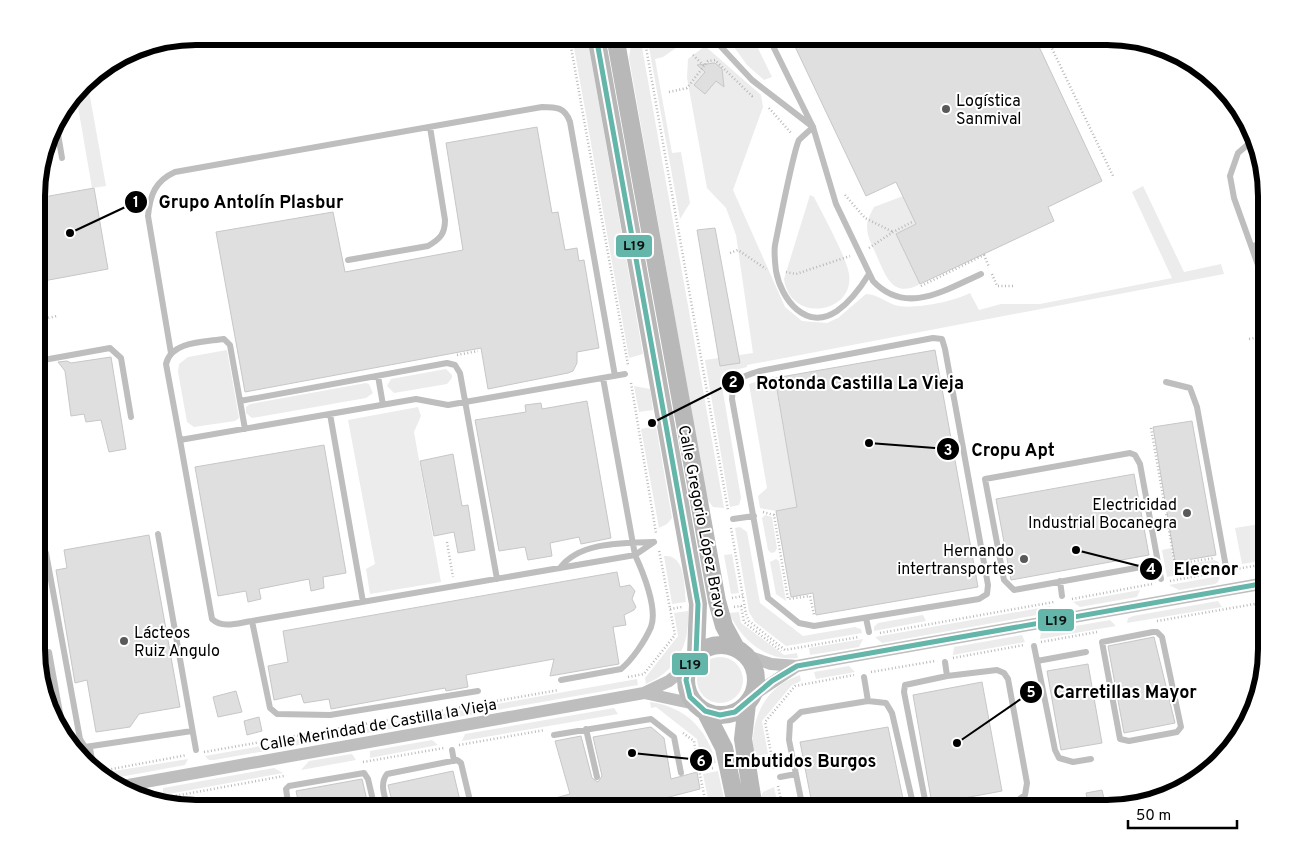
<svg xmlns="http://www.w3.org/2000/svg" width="1303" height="845" font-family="Overpass,sans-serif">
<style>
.green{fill:#ececec}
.building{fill:#dfdfdf;stroke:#c7c7c7}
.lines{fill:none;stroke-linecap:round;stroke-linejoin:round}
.path{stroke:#b9b9b9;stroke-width:2.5;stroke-dasharray:1 2.5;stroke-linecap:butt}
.service{stroke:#bebebe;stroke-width:6}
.minor{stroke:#bebebe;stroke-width:12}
.secondary{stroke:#b8b8b8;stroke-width:18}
.bus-1-casing{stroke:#fff;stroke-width:9}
.bus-1{stroke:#63b6a9;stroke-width:5}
.poi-dot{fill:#595959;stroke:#fff;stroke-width:2}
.labels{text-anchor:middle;stroke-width:4;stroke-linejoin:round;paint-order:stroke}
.poi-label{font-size:16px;fill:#000;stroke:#fff;text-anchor:start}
.street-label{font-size:16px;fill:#000;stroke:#fff}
.rim{fill:none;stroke:#000;stroke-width:6}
.leader{fill:none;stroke:#000;stroke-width:2}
.callout-dot{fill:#000;stroke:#fff;stroke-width:2}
.mark-label{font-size:15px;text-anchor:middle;font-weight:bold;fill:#fff}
.callout-label{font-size:18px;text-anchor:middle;font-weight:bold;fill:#000;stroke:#fff;stroke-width:4;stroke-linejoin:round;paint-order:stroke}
.line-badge{stroke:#fff;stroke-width:2}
.pale-badge-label{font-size:14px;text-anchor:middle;font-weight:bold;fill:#111}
</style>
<rect width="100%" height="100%" fill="#fff"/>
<path class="green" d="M572 36H587L643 354 629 358Z
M640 36 724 508 713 507 707 499 629 58 631 45 636 37Z
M647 36 692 37 663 57 655 59 672 153 681 152 690 203 680 219Z
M726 36H752L772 77 764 80 747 65Z
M705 46 761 95 763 107 733 190 785 307 802 321 827 323 838 318 866 294C878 294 887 304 899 306 917 309 955 301 970 293L979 310 1001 304H1040L1172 278 1132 192 1143 186 1184 272 1221 264 1224 274 747 365V367L731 371 724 380 723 392 741 498 739 505 730 507 705 360 753 353 736 235 726 208 707 188 687 78 688 59Z
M87 80 106 186 92 188 76 95Z
M810 195 814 197C823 215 846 256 849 274 855 314 790 324 784 279Z
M903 196 916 224 896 234 920 284C891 300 885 273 875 252 871 243 867 236 867 226 867 220 871 213 874 207Z
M227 350 239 418 235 421 194 427 187 422 178 372 179 364 188 357Z
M446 369 452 375V378L447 384 394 393 387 386 391 379Z
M774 376 797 507 776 511 760 508 758 496 767 488 749 384Z
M366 383 369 384 373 393 366 398 252 418 246 413V407L250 404Z
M634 386 650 389 653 410 639 412Z
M418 407 421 416 414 432 441 582 370 594 366 569 375 564 348 420Z
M656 426 672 518 667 524 659 528 641 429Z
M765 515 772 517 777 548 775 552 771 553 768 550 762 518Z
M1266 523V560L1242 564 1235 528Z
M740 527 747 532 760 603 803 636 855 627 861 629 862 633 786 646 755 622 749 612 735 528Z
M1171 548 1175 566 1214 560 1219 562 1220 568 1167 577 1162 550Z
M732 554 739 593 731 594 724 555Z
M664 556C686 554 684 586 686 602L672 604Z
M776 559 779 561 786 601 776 594 770 562Z
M1220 576 1218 582 1215 584 1179 590 1169 585Z
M1140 590 1137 597 1080 607 1073 602Z
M1218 601 1222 607 1127 623 1128 618 1133 616Z
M1051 606 1043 614 882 643 875 637Z
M688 611C690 644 677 671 646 684L645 678 678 636 674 613Z
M739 612 741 623 784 655 797 653 798 658C766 661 742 641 729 613Z
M923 615 926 621 874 631V627L878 623Z
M1110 620 1116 626 1040 639 1041 632Z
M1022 635 1025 642 953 655 954 647Z
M863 639 859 647 810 655 809 648Z
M697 680a23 23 0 1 1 46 0a23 23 0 1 1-46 0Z
M849 666 855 672 816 679 814 672Z
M800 675 801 681 792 685 762 721 768 754 753 756C750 719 764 687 800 675Z
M637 679 638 685 214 760H209L205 756Z
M650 702C685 707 707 728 716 763L702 765 697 739 656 707 651 708Z
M614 708 618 714 462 741 465 734Z
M432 740 438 745 370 758V751Z
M352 754 356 760 301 770 309 761Z
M188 759 185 765 109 779 102 773Z
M274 768 283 773 163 795V788Z
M718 771 726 809H710L703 774Z
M774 787 779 809H763L761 797 763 792Z"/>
<path class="building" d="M790 36H1034L1102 181 1048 207 1054 221 920 284 896 234 916 224 896 182 866 196Z
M715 63 722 69 724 87 716 81 705 94 694 85 705 72 697 65Z
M537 127 552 213 558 212 565 250 577 248 579 261 584 260 599 348 577 352V363L573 371 568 373 488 389 481 348 245 392 216 232 333 212 345 272 463 250 446 143Z
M94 188 108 269 38 282V198Z
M715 228 740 363 720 366 697 230Z
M935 350 978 587 816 615 813 593 791 597 776 511 797 507 775 378Z
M111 357 126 449 109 452 101 420 86 422 84 414 71 416 65 371 58 362 67 361 71 363Z
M587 401 611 538 581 544 579 537 550 543 552 556 528 560 525 547 499 551 475 420 526 412 525 405 541 403 542 409Z
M1192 421 1216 555 1175 562 1153 427Z
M324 445 346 573 323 577 324 588 311 591 309 579 259 589 261 599 248 602 246 591 218 596 195 467Z
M453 454 462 506 468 505 475 550 458 553 454 532 434 536 420 461Z
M1134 474 1149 555 1011 580 996 499Z
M149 535 180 707 139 714 130 727 96 732 87 680 75 683 56 570 67 568 64 550Z
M617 572 620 587 630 585 635 591 632 599 636 607 634 610 624 615 626 625 613 627 619 664 550 676 554 659 466 675 468 687 446 691 445 688 331 709 329 699 304 703 301 694 274 700 268 666 288 662 283 631Z
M1154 637 1175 723 1124 733 1108 646Z
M1088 664 1102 743 1061 750 1047 671Z
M982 682 1002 791 932 804 913 695Z
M236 691 242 712 218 717 213 697Z
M259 717 262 731 247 735 244 721Z
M651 727 664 738 671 779 697 772 700 789 642 804 638 809H530V805L570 794 555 741 581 736 592 778 598 782 602 776 593 737Z
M888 727 905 808 813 809 800 742Z
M453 771 462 809H394L388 785Z
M362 779 369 809H300L296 791Z
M1102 790 1105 803 1089 808 1086 793Z"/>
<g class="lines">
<path class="path" d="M569 36 628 365
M644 36 728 510
M1046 36 1113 176
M693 55 704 66 708 61 715 60 752 96 755 95
M669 92 687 88 704 66
M769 108 792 134
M845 195 865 218 893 232
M869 248 893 232 914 221
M730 253 738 250 766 269
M786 272 796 274 850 256
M992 274 997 286H1015
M921 286 984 255 989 267
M38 320 57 316
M1249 339 1266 336
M457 355 478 351
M631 383 656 533
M1151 428 1175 564 1215 558
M763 512 774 515 788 599 810 596 814 615
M731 528 746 614 749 621 785 650 859 637
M447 542 453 577
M1236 569 1266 564
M1170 581 1219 572
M732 598 743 596
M1072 599 1152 584
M734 607 741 606 744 622 781 651
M670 609 682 607
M1157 621 1266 602
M880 633 1054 602
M1041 642 1097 632
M953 658 1024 645
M871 672 935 661
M628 677 644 674 675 635 659 550
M683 733 694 741 699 770 713 768
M459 745 545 730
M204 752 559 690
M772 758 774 769
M761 760 772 758 765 722 795 686 854 675
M363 762 444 748
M699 770 707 809
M101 771 187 755
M778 786 783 809
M169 797 284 776"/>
<path class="service" d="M711 36 752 80 813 127C809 131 803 136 799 140 794 149 778 230 775 245 774 252 775 263 776 271 781 299 806 332 837 311 850 302 861 287 869 274
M768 36 813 127 836 204 873 281C906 316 945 290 981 274
M56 122 62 158
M1253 140 1238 153 1230 176 1234 198 1263 279 1266 299
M1252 247 1266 240
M348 260 428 246C440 239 445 234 445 220L430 127
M933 338 942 339 945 349 988 585 987 594 979 599 814 626 799 623 768 598 732 399C732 379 743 376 760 371Z
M171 353 148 216C150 195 155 181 175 172L542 107C556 107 565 107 570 122L615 376
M38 361 110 348 121 358 131 417
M625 374 448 405 416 399 180 440 212 619C223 629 238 623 252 621L635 555 654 542
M378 376 383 405
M1166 382 1190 388 1197 407 1226 567
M240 401 447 363 455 365 460 373 497 579
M330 414 363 602
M38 416C49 400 43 378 41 360
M180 440 166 364C171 341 205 342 224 339L230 345 245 429
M733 519 754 516
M158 534 196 750
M46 553 80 739 85 747 192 731
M1158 564 1014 590 1004 580 985 479 1130 453 1135 455 1140 464 1161 579
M560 568C579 542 622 543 653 542
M1060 581 1062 596
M866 618 869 632
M252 621 270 708 277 714 330 715 478 691
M1153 632H1157L1162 637 1181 727 1177 732 1129 741 1120 739 1102 642Z
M1034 646 1055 750 1059 758 1073 762 1091 759
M49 652 64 735
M1037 661 1086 652
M945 662 947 676
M864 677 868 701
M561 680 621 669C632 660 645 641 651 627 658 609 643 572 635 555L603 378
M586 729 597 777
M554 735 651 719 674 737 681 773
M90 748 93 766
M452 750 454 761
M780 777 796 774
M159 801V803
M929 808 926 805 904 692 905 685 947 676 997 670 1004 673 1008 679 1027 783 1025 795 1008 808
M289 809 286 789 289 786 364 773 368 779 375 809
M388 809C385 797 379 784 387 774L457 760 461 763 472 809
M643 809 681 800 687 809
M803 809 789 740 790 722 801 712 868 701 886 703 892 713 914 808"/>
<path class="minor" d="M747 656 771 664 797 666 1266 583
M644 693 695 704
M752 696 797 666
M117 787 644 693 669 681 690 664"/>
<path class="secondary" d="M596 36 698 604 696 655
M615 36 717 601 724 626 736 648
M686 680a35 35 0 1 1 70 0a35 35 0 1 1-70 0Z
M747 704 743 739 754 809
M705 711 724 748 737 809"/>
<g class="bus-1-casing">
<path id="bus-1" d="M596 36 698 604 696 655 690 664 686 680 690 697 705 711 720 715 735 712 772 681 797 666 1266 583"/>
</g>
<use href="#bus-1" class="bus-1"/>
</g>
<g class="poi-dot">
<circle cx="946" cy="109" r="5"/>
<circle cx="1187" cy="513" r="5"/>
<circle cx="1024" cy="559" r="5"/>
<circle cx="124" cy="641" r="5"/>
</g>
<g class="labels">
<g class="poi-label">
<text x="956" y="106">Logística<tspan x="956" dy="18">Sanmival</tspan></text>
<text x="1177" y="510" text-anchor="end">Electricidad<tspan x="1177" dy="18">Industrial Bocanegra</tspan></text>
<text x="1014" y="556" text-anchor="end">Hernando<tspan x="1014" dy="18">intertransportes</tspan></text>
<text x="134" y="638">Lácteos<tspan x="134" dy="18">Ruiz Angulo</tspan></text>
</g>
<g class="street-label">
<text transform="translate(703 521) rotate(79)" y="6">Calle Gregorio López Bravo</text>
<text transform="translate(378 724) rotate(-10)" y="6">Calle Merindad de Castilla la Vieja</text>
</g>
</g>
<path d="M0 0H1303V845H0ZM196 45H1107A151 151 0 0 1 1258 196V649A151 151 0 0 1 1107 800H196A151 151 0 0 1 45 649V196A151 151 0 0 1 196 45Z" fill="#fff" fill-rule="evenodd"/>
<path class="rim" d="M196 45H1107A151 151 0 0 1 1258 196V649A151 151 0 0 1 1107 800H196A151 151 0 0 1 45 649V196A151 151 0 0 1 196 45Z"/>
<path class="leader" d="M70 233L136 202M652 423L733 382M869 443L948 449M1076 550L1151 569M957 743L1031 692M632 753L701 760"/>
<g class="callout-dot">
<circle cx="70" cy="233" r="5"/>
<circle cx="652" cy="423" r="5"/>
<circle cx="869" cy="443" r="5"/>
<circle cx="1076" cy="550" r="5"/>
<circle cx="957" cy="743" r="5"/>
<circle cx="632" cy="753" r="5"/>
<circle cx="136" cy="202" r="12"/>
<circle cx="733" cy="382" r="12"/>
<circle cx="948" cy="449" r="12"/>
<circle cx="1151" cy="569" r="12"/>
<circle cx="1031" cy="692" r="12"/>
<circle cx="701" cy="760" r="12"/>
</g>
<g class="mark-label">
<text x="136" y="207">1</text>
<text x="733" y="387">2</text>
<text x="948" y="455">3</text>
<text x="1151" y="574">4</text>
<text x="1031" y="697">5</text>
<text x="701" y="766">6</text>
</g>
<g class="callout-label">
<text x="251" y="208">Grupo Antolín Plasbur</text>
<text x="860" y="389">Rotonda Castilla La Vieja</text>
<text x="1013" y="456">Cropu Apt</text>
<text x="1206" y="575">Elecnor</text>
<text x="1125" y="698">Carretillas Mayor</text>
<text x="800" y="767">Embutidos Burgos</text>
</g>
<g class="line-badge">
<rect x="615" y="234" width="38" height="24" rx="5" fill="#63b6a9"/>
<rect x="1037" y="608" width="38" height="24" rx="5" fill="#63b6a9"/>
<rect x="671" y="652" width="38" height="24" rx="5" fill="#63b6a9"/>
</g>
<g class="pale-badge-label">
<text x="634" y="250">L19</text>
<text x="1056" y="625">L19</text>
<text x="690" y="669">L19</text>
</g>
<path d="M1128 820v8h109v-8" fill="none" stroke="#000000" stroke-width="2.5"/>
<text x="1136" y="820" font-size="15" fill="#000000" stroke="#ffffff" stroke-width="4" paint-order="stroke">50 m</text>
</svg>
